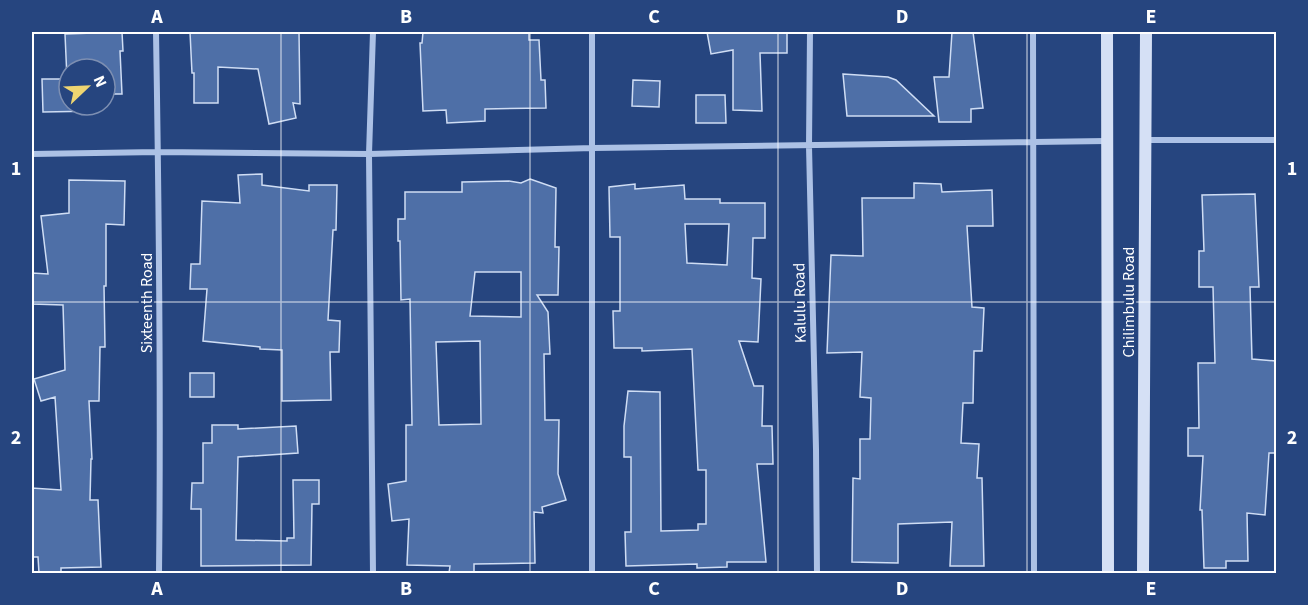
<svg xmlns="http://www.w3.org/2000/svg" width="1308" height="605" font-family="'Source Sans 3',sans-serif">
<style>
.building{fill:#4e6fa7;stroke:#cfddf4;stroke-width:1.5;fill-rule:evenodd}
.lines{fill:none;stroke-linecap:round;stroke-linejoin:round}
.street{stroke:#acc1e5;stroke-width:6}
.secondary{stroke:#d5e0f5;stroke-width:12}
.grid{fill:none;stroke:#fff;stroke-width:1.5;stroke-opacity:0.55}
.labels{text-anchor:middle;stroke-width:4.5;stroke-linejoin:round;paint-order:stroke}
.street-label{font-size:16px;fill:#fff;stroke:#26457f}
.neatline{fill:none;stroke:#fff;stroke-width:2}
.grid-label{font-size:20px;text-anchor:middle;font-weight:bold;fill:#fff}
</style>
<rect width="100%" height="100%" fill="#26457f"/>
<path class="building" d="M122 32 123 51H120L122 94H105V69H69V105H97L98 111 43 112 42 79H67L65 34Z
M190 32H299L300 104 293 103 296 118 269 124 258 69 218 67V103H194V73H192Z
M423 32H529V40H539L541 80H545L546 108 485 109V121L447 123 446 110 423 111 420 43H422Z
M707 32H787V53H760L762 111 733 110V50L711 54Z
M952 32H973L983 108 971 109V122H939L934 77H949Z
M843 74 888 77 896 80 934 116H847Z
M633 80 660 81 659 107 632 106Z
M696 95H725L726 123H696Z
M262 174V185L309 191V185H337L336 230H333L328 320 340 321 339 352H330L331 400 282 401V350L260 349V347L203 341 207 289H190L191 264H200L202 201 240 203 238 175Z
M530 179 556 188 555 247H559L558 295H537L548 312 550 354H544L545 420H559L558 474 566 500 542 507 543 513 534 512 535 563 474 564V573H449L450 566 407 565 409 519 392 521 388 484 406 481V425H412L410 299 401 300 400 241H398V219H405V192H462V182L509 181 521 183ZM475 272H521V317L470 316ZM480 341 481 424 439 425 436 342Z
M69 180 125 181 124 225 106 224V286H104L105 347H100L99 401H89L92 459H91L90 500H98L101 567 61 568V573H39L38 557H32V488L61 490 55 397 41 401 34 379 65 370 63 305 32 304V273L48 274 41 216 69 213Z
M914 183 941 184 942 192 992 190 993 226H967L972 307 984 308 982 351H974L973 403H963L961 443 979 444 977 478H982L984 566H950L952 522 898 524V563L852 562 853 478 860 479V439H870L871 398 860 397 862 352 827 353 831 255 863 256 862 198H914Z
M635 184V189L684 185 685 199H720V203H765V238H753L752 278 761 279 758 342 739 341 754 386H763L762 426H772L773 464H757L766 562H727V567L697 568V564L626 566 625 532H631V457H624V426L628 391 660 392 661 531 698 530V524H706V470H698L692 349 642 351V348H614L613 311H620V237H610L609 187ZM685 224H729L727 265 687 263Z
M1255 194 1259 287H1250L1252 359 1276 361V453H1269L1265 515 1247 513 1248 561H1226V568H1204L1202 510H1200L1203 456H1188V428H1199L1198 363H1215L1213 287H1199V251H1204L1202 195Z
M190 373H214V397H190Z
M212 425H238V429L296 426 298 453 238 457 236 540 287 541V538H294L293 480H319V504H312L311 565 201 566V509H191L192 483H203V443H212Z"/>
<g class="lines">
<path class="street" d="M156 32C159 212 161 393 159 574
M373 32 369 154 373 574
M810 32 809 146 816 449 817 574
M1033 32 1034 574
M1146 140H1276
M32 154 158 152 369 154 593 148 1106 141
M592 574V32"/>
<path class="secondary" d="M1107 32 1108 574
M1143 574 1146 32"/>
</g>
<path class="grid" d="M281 32V574M530 32V574M778 32V574M1027 32V574M32 302H1276"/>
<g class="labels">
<g class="street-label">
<text transform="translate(1128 302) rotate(-90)" y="6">Chilimbulu Road</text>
<text transform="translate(146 303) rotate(-90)" y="6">Sixteenth Road</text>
<text transform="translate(799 303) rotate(-91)" y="6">Kalulu Road</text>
</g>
</g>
<rect width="1308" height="605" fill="none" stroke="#26457f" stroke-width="66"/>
<g transform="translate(87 87) rotate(67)"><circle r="28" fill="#26457f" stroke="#7d8fb2" stroke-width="1.5"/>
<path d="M0-4.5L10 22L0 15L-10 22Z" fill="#eed571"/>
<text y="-9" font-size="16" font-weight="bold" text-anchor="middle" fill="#ffffff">N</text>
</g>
<rect x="33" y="33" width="1242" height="539" class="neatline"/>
<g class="grid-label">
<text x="157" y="23">A</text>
<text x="406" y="23">B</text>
<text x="654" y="23">C</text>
<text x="902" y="23">D</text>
<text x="1151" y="23">E</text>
<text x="16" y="175">1</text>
<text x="1292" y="175">1</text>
<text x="16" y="444">2</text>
<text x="1292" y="444">2</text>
<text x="157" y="595">A</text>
<text x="406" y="595">B</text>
<text x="654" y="595">C</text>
<text x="902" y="595">D</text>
<text x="1151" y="595">E</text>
</g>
</svg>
